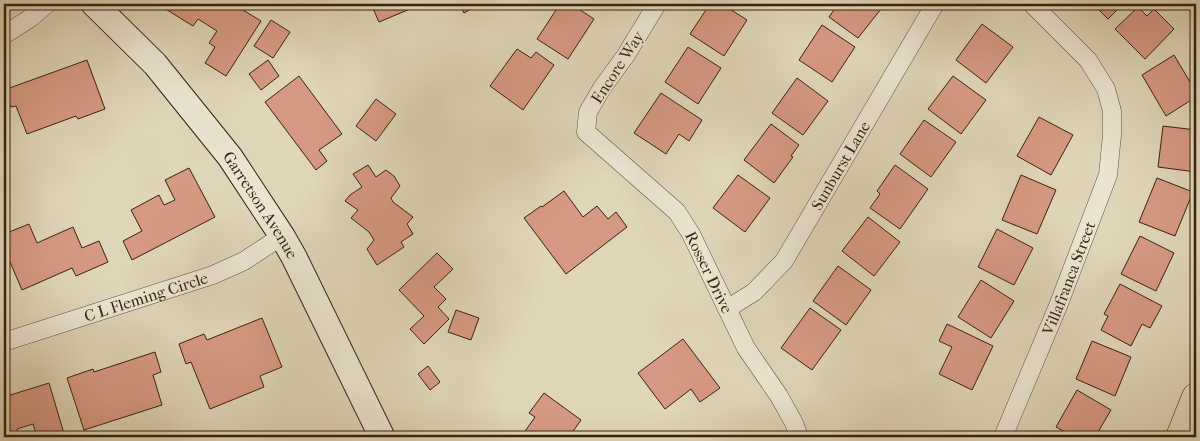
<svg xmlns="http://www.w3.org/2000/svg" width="1200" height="441" font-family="'IM FELL French Canon',serif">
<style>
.building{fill:#d69983;stroke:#352310}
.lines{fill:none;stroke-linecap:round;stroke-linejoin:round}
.street-casing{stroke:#60503a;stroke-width:19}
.secondary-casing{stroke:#352310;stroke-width:27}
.primary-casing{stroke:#352310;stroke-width:29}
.street{stroke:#eae4d0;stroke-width:18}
.secondary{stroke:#eae4d0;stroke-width:25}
.primary{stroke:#dfd5b7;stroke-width:28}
.labels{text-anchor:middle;stroke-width:4;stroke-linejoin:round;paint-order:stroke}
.street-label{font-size:16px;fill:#352310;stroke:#eae4d0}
</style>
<rect width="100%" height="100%" fill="#dfd5b7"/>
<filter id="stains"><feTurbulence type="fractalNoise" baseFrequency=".004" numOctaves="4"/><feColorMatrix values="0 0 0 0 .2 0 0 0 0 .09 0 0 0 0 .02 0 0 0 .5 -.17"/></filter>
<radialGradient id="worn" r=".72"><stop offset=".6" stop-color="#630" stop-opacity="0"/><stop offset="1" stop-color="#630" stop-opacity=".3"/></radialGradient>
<path class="building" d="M167 4H247L243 10 261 21 226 76 205 63 215 47 209 43 217 31 198 19 193 26 164 8Z
M371 4H422L379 22Z
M459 4H479L464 13Z
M560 4H571L594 19 568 59 537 39Z
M710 4H722L747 20 724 56 690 34Z
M838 4H885L858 38 829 17Z
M1093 4H1123L1108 19Z
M1138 7 1147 16 1154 9 1174 29 1145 59 1115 29Z
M271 20 290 32 273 58 254 46Z
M982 24 1013 47 986 83 956 60Z
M822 25 855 47 832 82 799 60Z
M688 47 721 68 698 104 665 82Z
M517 49 531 58 536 52 554 65 523 110 490 86Z
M1174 55 1196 92V97L1166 116 1142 75Z
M87 60 105 109 78 119 76 116 27 134 16 106 11 107 4 90Z
M268 60 279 76 261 90 249 74Z
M299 76 342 134 319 150 327 161 316 170 265 102Z
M953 76 986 100 961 134 928 109Z
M797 78 828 101 803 135 772 113Z
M661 93 702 120 689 141 679 134 666 154 634 133Z
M376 99 396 114 376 141 356 126Z
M1039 117 1073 135 1051 175 1017 156Z
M924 120 956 142 931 177 900 154Z
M771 124 799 145 791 156 793 157 774 183 744 160Z
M1163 126 1196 130V172L1158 167Z
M368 165 376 177 386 170 394 176 400 186 391 198 393 202 413 217 407 224 413 234 401 242 404 247 377 265 367 249 374 240 369 232 351 218 358 210 345 201 350 195 362 187 353 174Z
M895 165 928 189 900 229 870 208 880 194 877 191Z
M189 168 215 217 132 260 123 241 142 231 131 210 159 195 164 205 175 200 165 180Z
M738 175 770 198 745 232 713 208Z
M1021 175 1056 190 1037 234 1002 220Z
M1157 178 1193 192 1175 236 1139 222Z
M564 191 583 217 597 206 608 219 616 212 627 227 566 274 524 218 541 206 542 207Z
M868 217 900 242 874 276 842 251Z
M29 224 37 243 73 227 82 248 99 241 108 262 76 276 72 268 22 290 4 248V234Z
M997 229 1033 248 1014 285 978 267Z
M1140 236 1174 253 1156 291 1121 274Z
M437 253 453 269 434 287 446 299 438 307 449 319 424 344 410 329 424 316 399 290Z
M838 266 871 290 846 325 813 301Z
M981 280 1014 301 991 338 958 317Z
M1120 284 1162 306 1150 328 1142 324 1131 346 1101 330 1108 316 1104 314Z
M810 308 841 330 812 370 781 348Z
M456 310 479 318 471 340 448 332Z
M262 318 282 367 260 376 264 387 210 409 191 362 186 364 179 344 204 334 207 340Z
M947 324 993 346 972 390 939 374 952 347 939 341Z
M683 339 720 388 700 402 691 389 665 409 638 373Z
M1092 341 1131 357 1115 396 1076 379Z
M155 352 161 372 153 375 162 405 84 430 67 378 93 369 94 372Z
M428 366 440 382 430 390 418 374Z
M49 383 65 437H37L33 424 17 429 19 437H4V397Z
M1077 390 1111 410 1095 437H1074L1056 427Z
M544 393 581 420 569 437H521L535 417 529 413Z"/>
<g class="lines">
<g class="street-casing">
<g id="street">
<path id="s1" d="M657 4 626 55 602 88 588 112 586 132 677 212 691 234 746 348 779 396 794 423 799 437"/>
<path d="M4 35 29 19 47 4"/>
<path id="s2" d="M727 309 754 292 784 261 935 4"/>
<path id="s3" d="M4 342 213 275 244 261 282 236"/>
<path id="s4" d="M1003 437 1058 306 1108 175 1112 135V111L1106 89 1088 60 1032 4"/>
</g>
</g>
<g class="secondary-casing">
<g id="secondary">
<path id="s5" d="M94 4 155 64 230 157 282 236 294 257 382 437"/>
</g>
</g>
<g class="primary-casing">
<path id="primary" d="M1180 437 1196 397"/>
</g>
<use href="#street" class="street"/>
<use href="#secondary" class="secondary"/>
<use href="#primary" class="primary"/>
</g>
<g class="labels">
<g class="street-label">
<text transform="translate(617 67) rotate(-57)" y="6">Encore Way</text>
<text dy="6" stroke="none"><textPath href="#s2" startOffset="186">Sunburst Lane</textPath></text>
<text dy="6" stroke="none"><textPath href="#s5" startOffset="262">Garretson Avenue</textPath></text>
<text dy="6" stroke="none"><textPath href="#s1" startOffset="338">Rosser Drive</textPath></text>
<text dy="6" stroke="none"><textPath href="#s4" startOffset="172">Villafranca Street</textPath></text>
<text dy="6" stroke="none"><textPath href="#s3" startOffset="149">C L Fleming Circle</textPath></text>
</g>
</g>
<rect width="1200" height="441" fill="none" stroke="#dfd5b7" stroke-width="20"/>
<rect x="5" y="5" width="1190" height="431" fill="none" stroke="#352310" stroke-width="2.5"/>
<rect x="10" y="10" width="1180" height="421" fill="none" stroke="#352310"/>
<rect width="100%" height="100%" filter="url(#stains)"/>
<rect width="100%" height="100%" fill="url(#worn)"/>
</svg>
